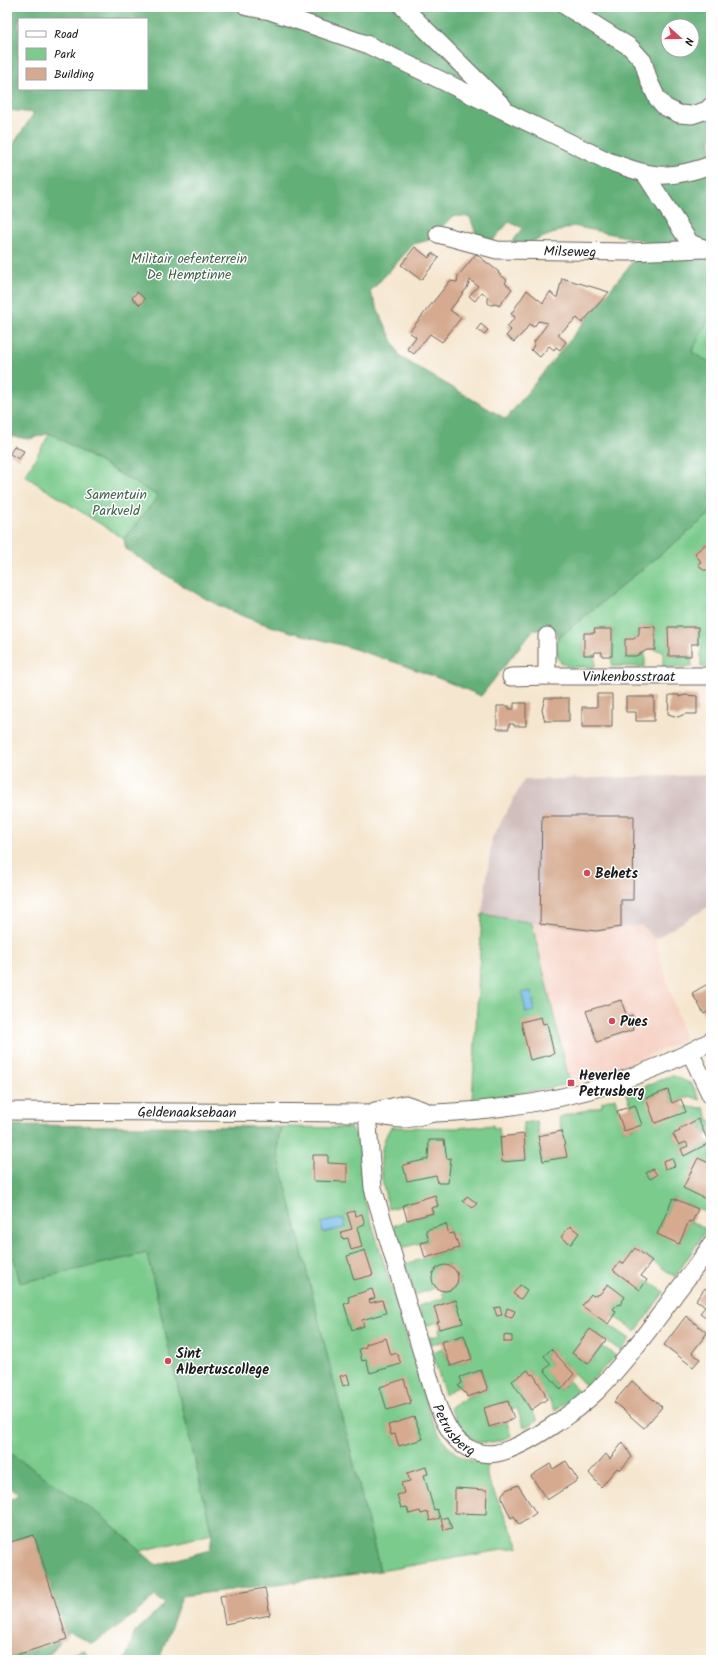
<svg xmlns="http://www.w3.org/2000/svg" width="718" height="1667" font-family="Kalam,sans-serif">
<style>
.built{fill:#f6d2c4}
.industrial{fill:#d1bfbe}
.green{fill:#7acb8c;stroke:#4b7454}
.forest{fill:#63af78;stroke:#40664a;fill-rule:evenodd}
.water{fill:#72bbea;stroke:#476c83}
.building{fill:#d5aa8f}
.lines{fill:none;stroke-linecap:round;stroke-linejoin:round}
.minor-casing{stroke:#68635b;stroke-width:19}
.minor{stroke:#fff;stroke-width:17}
.poi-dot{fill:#d1495b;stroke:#fff;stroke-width:1.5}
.labels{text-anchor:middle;stroke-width:3;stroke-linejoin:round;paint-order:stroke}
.street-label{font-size:14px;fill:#1c1c1c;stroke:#fff}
.park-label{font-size:14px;fill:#426249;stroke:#fff}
.poi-label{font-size:14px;font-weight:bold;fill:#1c1c1c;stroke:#fff;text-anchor:start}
</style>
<rect width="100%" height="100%" fill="#fff"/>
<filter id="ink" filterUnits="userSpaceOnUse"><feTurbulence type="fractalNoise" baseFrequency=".025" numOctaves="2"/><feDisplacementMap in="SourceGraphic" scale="8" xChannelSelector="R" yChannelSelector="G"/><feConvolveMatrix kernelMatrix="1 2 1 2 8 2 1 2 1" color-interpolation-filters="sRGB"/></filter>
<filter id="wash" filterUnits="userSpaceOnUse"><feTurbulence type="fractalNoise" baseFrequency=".012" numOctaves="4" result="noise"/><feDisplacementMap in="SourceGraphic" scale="16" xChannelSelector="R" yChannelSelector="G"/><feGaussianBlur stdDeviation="0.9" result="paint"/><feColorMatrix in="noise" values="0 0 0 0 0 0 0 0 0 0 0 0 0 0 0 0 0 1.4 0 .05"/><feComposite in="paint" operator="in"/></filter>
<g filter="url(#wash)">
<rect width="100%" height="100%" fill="#f5e6cf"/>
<path class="built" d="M532 923 621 927 641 925 655 939 685 1040 600 1075 570 1084Z"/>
<path class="industrial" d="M711 775V905L655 939 641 925 596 931 532 923 482 914 492 838 524 780Z"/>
<path class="green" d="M711 314V363L691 352Z
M50 433 158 496 124 539 25 476Z
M711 513V540L695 553 701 562 698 564 711 570V667H701V644H698V627H668L669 656H691L692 667H663V651L655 650V627L639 626V634L634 638 625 656H639L645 652V667L612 666V629H595V633H584V655L595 654V667H570L561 663 557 655V639Z
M482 914 532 923 570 1084 506 1096 472 1101Z
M672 1075 692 1084 700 1100 690 1096 672 1103 668 1090 647 1098 684 1107 704 1108 711 1123V1133L706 1135 698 1120 679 1129 680 1131 673 1134 679 1145 686 1142 688 1146 681 1149 684 1155 711 1142V1164L698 1158 684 1188 711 1201V1215L673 1198 657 1233 679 1244 689 1221 707 1229 675 1277 635 1248 623 1264 620 1262 614 1270 640 1289 647 1280 664 1292 636 1331 613 1316 608 1324 630 1339 621 1351 590 1329 572 1353 588 1364 602 1346 616 1356 586 1386 551 1349 544 1356 551 1364 545 1370 560 1390 567 1384 566 1382 568 1380 580 1392 555 1410 533 1375H531L528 1370 515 1387 538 1420 524 1428 517 1408 511 1410 508 1401 484 1409 489 1427 507 1422 511 1436C476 1451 465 1439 450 1408L467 1397 488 1390 481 1370 461 1377 462 1383 445 1395 432 1352 443 1348 451 1366 472 1359 464 1335 430 1345 428 1338 440 1335 439 1329 462 1323 456 1300 435 1307 439 1322 425 1326 418 1306 444 1298 442 1292 454 1288 459 1281 455 1269 447 1265 436 1268 432 1276 435 1288 415 1295 405 1264 459 1248 455 1233 449 1234 446 1224 429 1241 400 1248 394 1225 433 1213 431 1208 438 1206 435 1196 389 1209C382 1183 374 1152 391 1127L456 1128 493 1125V1128L499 1127 503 1162 526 1160 523 1123 537 1121 543 1161 566 1157 559 1117 602 1106V1102L615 1098 624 1131 641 1125 631 1107 626 1094Z
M281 1127 350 1128 355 1134 360 1146 364 1198 432 1420C446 1446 455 1461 487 1463V1477L519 1547 380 1571 277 1150Z
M147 1253 212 1534 86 1564 69 1495 7 1451V1260L14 1258 20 1282Z
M85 1650 88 1660H54V1659Z"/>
<path class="forest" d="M7 7H711V314L692 352 711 363V513L557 639V630H533L481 696C436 676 388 659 341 645 304 635 266 627 231 611 194 595 160 571 126 549L124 539 158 496 50 433 29 439 7 436V154L34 113 7 110ZM19 19H147V89H19ZM668 26H692V50H668ZM453 216 470 217 479 242 492 241 509 222 523 228 510 245 520 246 573 226 646 241 638 255 506 419 400 357 370 292 414 244 429 240Z
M7 1125 280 1127 277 1150 380 1571 182 1596 159 1660H125L135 1632 165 1604 155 1596 135 1614 92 1644 69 1632 44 1660H7V1501L18 1495 7 1483V1451L103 1517 156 1565 210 1550 212 1534 147 1253 20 1283 14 1258 7 1260Z"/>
<path class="water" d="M531 991 535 1011 526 1013 522 993Z
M343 1218 346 1227 323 1233 321 1223Z"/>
<g id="blocks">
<path class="building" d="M415 247 429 258 432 253 439 258 421 280 401 265Z
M476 254 499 272 498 273 507 280 505 283 512 289 499 306 496 304 491 305 488 303V297L482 292 475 301 469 296 478 286 470 280 467 288 450 310 461 318 442 342 430 334 414 354 407 349 416 337 409 332 450 281 457 282 458 276Z
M562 278 609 292 582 323 577 318 558 335 566 342 560 350 556 347 554 350 549 346 540 357 531 350 534 345V342L548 323 538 321 534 327 529 324 525 331 514 342 506 336 511 330 507 327 515 317 511 314 527 290 543 303 550 292 557 298Z
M137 292 145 299 140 305 132 298Z
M481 324 488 330 484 335 477 329Z
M14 446 24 451 19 459 10 454Z
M711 540V570H703L698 564 701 562 695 553Z
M639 626 655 627V650H647L636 656H625V639H634L639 634Z
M668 627H698V644H691V656H669Z
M594 629H612V656H602V652H595L594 655H584V633H595Z
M597 694H612V727H582V707H597Z
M669 695H679V697L685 695 697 696V714H685L678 717 668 714Z
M626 697H654V721H636V712H626Z
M545 698H569V721H545L542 710Z
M514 703H526V726H514V724H509V729H497V706H509V709H514Z
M542 816H634L633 900H621V927L596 931 540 924Z
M711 982V1010L704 1014 692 993Z
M621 1000 627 1017 632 1015 636 1025 632 1026 633 1030 597 1042 586 1011Z
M541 1017 543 1024 547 1023 554 1054 530 1060 521 1022Z
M668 1090 672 1103 681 1099 686 1112 655 1123 646 1098Z
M635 1105 642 1125 624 1131 617 1111Z
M698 1119 709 1143 684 1156 681 1149 688 1146 686 1142 679 1145 673 1134 680 1131 679 1129Z
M562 1131 567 1157 543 1161 538 1136Z
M524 1134 526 1160 502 1162 500 1137Z
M429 1140H444L447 1159 451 1158 448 1183H438L436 1175 407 1181 403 1165 428 1159Z
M313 1155H328V1163L347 1164V1182L313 1181Z
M672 1158 675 1166 665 1169 663 1161Z
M698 1158 711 1164 710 1201 683 1188Z
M653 1169 657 1175 650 1179 646 1173Z
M435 1195 438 1206 431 1208 433 1213 407 1220 403 1205Z
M467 1196 477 1203 473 1208 463 1201Z
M673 1198 698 1209 692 1222 689 1221 679 1244 657 1234Z
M354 1211 355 1216 362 1214 365 1224 357 1227 362 1247 351 1250 348 1238 343 1239 341 1232 352 1229 347 1213Z
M446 1224 449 1234 454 1233 459 1248 425 1258 421 1243 429 1241 426 1230Z
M570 1226 579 1233 571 1244 561 1237Z
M635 1248 652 1261 641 1276 647 1280 640 1290 613 1270 620 1262 623 1264Z
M365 1250 373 1275 354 1280 347 1256Z
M432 1278a13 13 0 1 1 26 0a13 13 0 1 1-26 0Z
M608 1284 625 1297 620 1305 618 1304 613 1309 616 1312 608 1324 582 1306 591 1294 593 1296 600 1294Z
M520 1285 527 1290 521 1299 513 1294Z
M705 1288 711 1292V1321L700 1313 705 1307 696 1300Z
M372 1289 375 1298 369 1300 370 1303 382 1300 386 1313 362 1320 364 1326 352 1330 344 1304 350 1302 348 1297Z
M456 1300 463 1323 439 1329 437 1322H439L434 1307Z
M500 1307 502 1315 497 1316 494 1308Z
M507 1308 515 1311 512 1318 505 1316Z
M686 1316 707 1333 692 1353 700 1359 693 1367 664 1345Z
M590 1329 606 1340 588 1364 572 1353Z
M464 1335 472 1359 451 1366 441 1342Z
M504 1335 512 1336V1342H504Z
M386 1338 391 1355 397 1353 401 1364 370 1373 366 1360 362 1361 359 1349 366 1347V1344Z
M551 1349 574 1374 561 1390 544 1370 551 1364 544 1356Z
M481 1370 488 1390 467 1397 466 1394 458 1386 462 1383 460 1377Z
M528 1370 531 1375 533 1374 545 1393 544 1394 547 1399 531 1410 512 1381Z
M347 1374 350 1384 343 1386 340 1376Z
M404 1379 411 1403 387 1410 380 1387Z
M632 1381 662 1407 644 1428 614 1402Z
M508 1401 514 1419 489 1427 484 1408Z
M414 1417 423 1439 399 1446 395 1434 391 1435 388 1425Z
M623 1442 632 1457 620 1470 617 1468 601 1487 589 1473 606 1454 610 1459Z
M566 1461 578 1480 547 1500 531 1476 550 1464 553 1469Z
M426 1467 428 1474 424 1475 434 1510 437 1509 440 1518 430 1521 428 1512 421 1514 420 1511 409 1514 407 1507 401 1508 397 1495 404 1493 401 1483 410 1481 407 1473Z
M518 1485 536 1513 519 1525 514 1516 511 1518 502 1499V1494L506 1490Z
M455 1488 487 1490 486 1514 455 1513Z
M447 1517 452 1528 444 1530 441 1519Z
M34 1535 67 1639 7 1658V1543Z
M265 1588 270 1615 225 1624 220 1596Z"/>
</g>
</g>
<g filter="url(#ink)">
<use href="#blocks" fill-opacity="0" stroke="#68635b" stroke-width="1"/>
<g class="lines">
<g class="minor-casing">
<g id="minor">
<path d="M247 7 270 11 366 44 608 161C652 177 666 181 711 165"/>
<path d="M403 7 503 106"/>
<path d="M567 7 630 47 643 61 649 81 657 98 665 107 679 114 692 115 707 110 711 106"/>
<path d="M645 174 690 243 706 249"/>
<path id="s1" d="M438 234 497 250 628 252 704 249"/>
<path id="s2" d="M547 636V676H711"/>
<path d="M511 677 547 676"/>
<path d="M690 1052 711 1096"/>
<path id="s3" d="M7 1111 367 1113C378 1115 391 1119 403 1119 414 1119 425 1114 436 1113 531 1109 627 1088 711 1041"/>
<path d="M375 1111 405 1104 431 1113"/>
<path id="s4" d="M367 1113 373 1188 438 1407C445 1422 452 1440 468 1448 476 1453 488 1455 497 1453 526 1447 576 1411 597 1391 626 1361 651 1328 675 1294 687 1278 700 1262 711 1245"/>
</g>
</g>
<use href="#minor" class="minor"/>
</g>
</g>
<g class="poi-dot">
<circle cx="587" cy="873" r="4"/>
<circle cx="612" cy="1021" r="4"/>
<rect x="567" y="1079" width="8" height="8" rx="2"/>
<circle cx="168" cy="1361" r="4"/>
</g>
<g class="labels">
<g class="street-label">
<text dy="5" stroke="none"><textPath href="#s1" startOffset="134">Milseweg</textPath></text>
<text dy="5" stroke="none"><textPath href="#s2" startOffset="122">Vinkenbosstraat</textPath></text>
<text dy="5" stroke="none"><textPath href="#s3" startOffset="180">Geldenaaksebaan</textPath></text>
<text dy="5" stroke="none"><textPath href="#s4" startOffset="332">Petrusberg</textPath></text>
</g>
<g class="park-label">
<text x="189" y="263">Militair oefenterrein<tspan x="189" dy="16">De Hemptinne</tspan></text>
<text x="116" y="499">Samentuin<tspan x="116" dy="16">Parkveld</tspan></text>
</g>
<g class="poi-label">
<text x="595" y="878">Behets</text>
<text x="620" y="1026">Pues</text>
<text x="579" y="1080">Heverlee<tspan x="579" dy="16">Petrusberg</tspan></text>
<text x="176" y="1358">Sint<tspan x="176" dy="16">Albertuscollege</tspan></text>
</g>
</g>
<rect width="718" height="1667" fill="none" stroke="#fff" stroke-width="24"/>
<rect x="18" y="18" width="130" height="72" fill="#ffffff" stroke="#a4a4a4"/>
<rect x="26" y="31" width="20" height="6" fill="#ffffff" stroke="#a4a4a4"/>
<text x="54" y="38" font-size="12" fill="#1c1c1c">Road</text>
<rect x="26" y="48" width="20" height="12" fill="#7acb8c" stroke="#a4a4a4"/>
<text x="54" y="58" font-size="12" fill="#1c1c1c">Park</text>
<rect x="26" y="68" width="20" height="12" fill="#d5aa8f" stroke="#a4a4a4"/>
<text x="54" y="78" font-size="12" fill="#1c1c1c">Building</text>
<g transform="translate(680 38) rotate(111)"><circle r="19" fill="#ffffff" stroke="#a4a4a4"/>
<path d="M0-3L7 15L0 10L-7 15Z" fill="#d1495b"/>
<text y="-6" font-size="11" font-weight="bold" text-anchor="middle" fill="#1c1c1c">N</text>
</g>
</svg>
